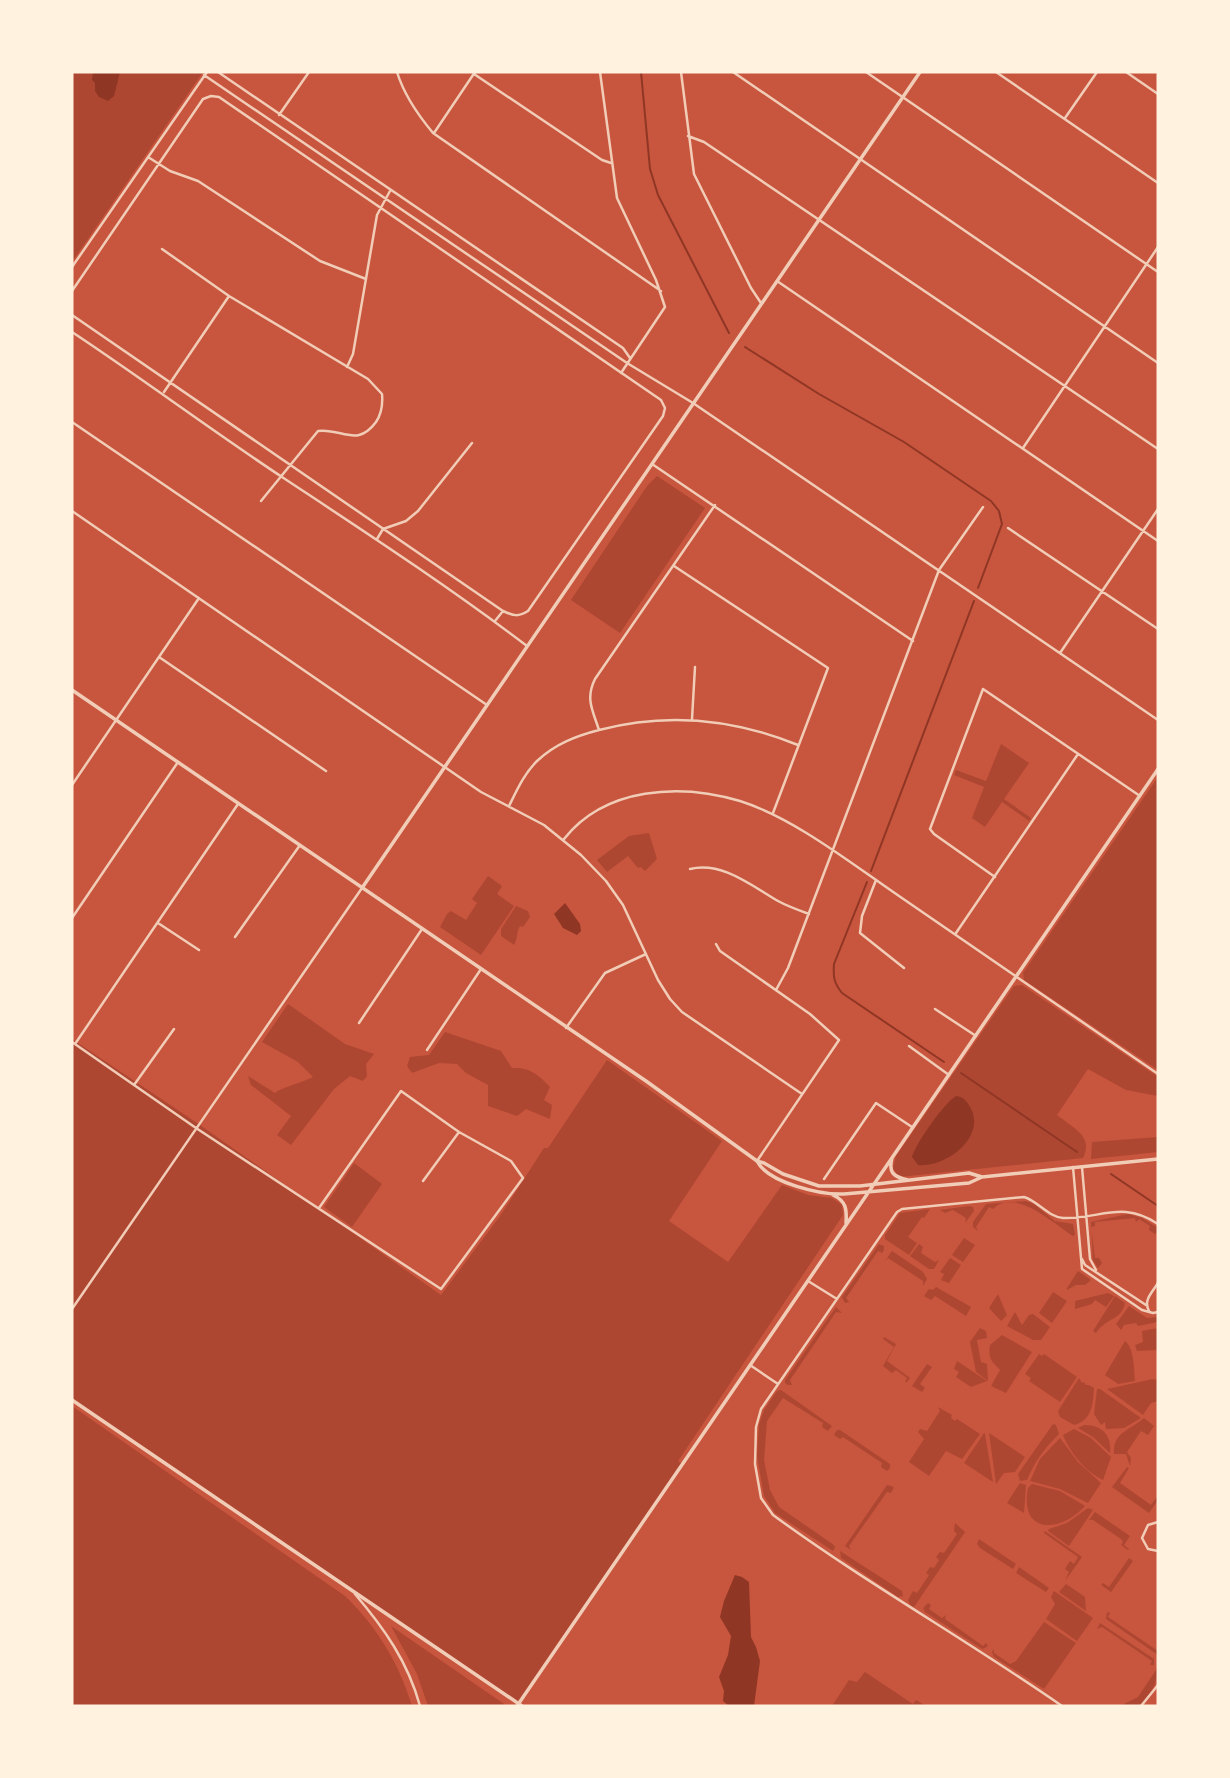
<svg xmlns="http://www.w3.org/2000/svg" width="1230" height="1778" font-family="Karla,sans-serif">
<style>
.green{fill:#ae4732}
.water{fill:#8f3625}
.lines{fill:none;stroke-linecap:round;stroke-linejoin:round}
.stream{stroke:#8f3625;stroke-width:2}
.minor{stroke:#f1ccb7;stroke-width:2.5}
.tertiary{stroke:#f1ccb7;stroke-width:3.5}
</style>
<rect width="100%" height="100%" fill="#c8553d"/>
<path class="green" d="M72 72H203L72 262Z
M657 476 705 508 620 633 571 600 647 486Z
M1001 744 1029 763 1004 799 1031 818 1029 821 1002 802 985 827 972 818 984 787 954 775 956 770 986 781Z
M1158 777V1070L1024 980 1023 973Z
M649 833 657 859 645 871 641 867 638 868 628 856 607 872 597 860 629 836Z
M488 876 502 886 497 894 514 906 481 955 440 927 447 914 451 911 466 920 477 903 472 899Z
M516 906 528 911 530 917 523 927 520 926C516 932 518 939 514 945L501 936V929Z
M1022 985 1158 1077V1096L1126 1090 1088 1069 1057 1115C1073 1128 1094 1136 1083 1158L899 1177 893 1168 896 1156 1014 986Z
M288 1004 345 1044 374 1054 366 1064 367 1076 363 1081 350 1076 334 1089 291 1145 277 1135 291 1116 251 1085 248 1076 275 1093C281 1088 303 1082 313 1077L298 1062 262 1042Z
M445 1032 501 1051 512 1068C529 1067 538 1074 550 1087L544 1100 552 1105 550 1119 526 1109 517 1116 488 1106V1085L466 1073 457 1064 439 1063 412 1073 407 1066 410 1057 429 1055Z
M72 1039 200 1125 441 1295 500 1216 544 1148H548L607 1060 722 1141 669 1221 728 1262 782 1185 808 1195 832 1198 842 1205 843 1215 678 1461 684 1465 519 1706 72 1400Z
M1158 1137V1152L1091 1159 1092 1142Z
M354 1163 382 1184 352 1227 324 1207Z
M1026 1201 1034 1204 1055 1221 1073 1224 1075 1235 1073 1236C1053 1223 1015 1187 993 1209L989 1207 976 1227 978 1231 973 1227V1222L986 1204Z
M969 1206 973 1207 974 1211 965 1223 966 1218 953 1210 945 1213 940 1210Z
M930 1209 924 1218 922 1217 908 1237 917 1243 909 1255 885 1239V1235L900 1213Z
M1128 1214 1142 1218 1158 1228V1231L1155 1234 1149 1230 1150 1226 1139 1219 1136 1222 1135 1218 1095 1222V1226L1091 1227 1095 1258H1099L1102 1263 1098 1268 1093 1260 1091 1222Z
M964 1238 975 1245 963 1262 952 1255Z
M879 1244 884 1246V1250L882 1253 878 1251 846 1298 849 1302 845 1303 842 1297Z
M919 1244 923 1247 921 1253 935 1262 939 1260 934 1269H929L910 1256Z
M892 1251 923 1272 927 1279 923 1286V1281L888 1258 885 1261Z
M950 1258 961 1265 949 1283 941 1280 944 1274 940 1272Z
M1078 1271 1091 1280 1085 1285H1076L1067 1290V1288Z
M936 1287 971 1307 966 1316 935 1296 931 1300 924 1296 929 1289 933 1290Z
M1053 1292 1067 1301 1052 1323 1039 1313Z
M1108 1293 1114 1296 1106 1307 1095 1300 1092 1304 1075 1309V1301Z
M998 1294 1007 1315 1001 1321 989 1308Z
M1115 1296 1125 1303C1121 1321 1108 1316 1096 1333L1093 1331Z
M1129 1306 1147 1318 1158 1317V1322L1138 1326 1136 1323 1124 1325 1121 1330 1116 1324Z
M836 1307 842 1313 836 1312 790 1380 792 1385H788L785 1383V1380Z
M1015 1312 1022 1325 1029 1315 1033 1314 1050 1327 1041 1340H1033L1007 1326Z
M980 1328 986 1331 987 1338 977 1340 981 1362 987 1364 988 1381 976 1372 970 1342Z
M1158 1328V1350L1137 1351 1135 1345 1143 1342 1142 1331Z
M1002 1335 1032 1352 1006 1393 991 1386 1000 1370C991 1361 988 1358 990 1345Z
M884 1337 896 1344 887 1361 910 1378 907 1382H905L907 1378 896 1370 892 1373 883 1366 894 1347 883 1339Z
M1125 1341C1134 1348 1134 1369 1135 1381L1118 1384 1105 1375Z
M1039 1354 1042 1356 1044 1354 1077 1377 1060 1402 1029 1381 1031 1378 1025 1374Z
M957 1361 987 1381 971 1387 956 1377 959 1372 954 1369Z
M927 1364 932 1367 920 1384 925 1388 922 1392 912 1386Z
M1079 1378 1082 1383 1084 1382 1086 1385H1089L1094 1388C1093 1405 1092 1420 1074 1425L1060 1417 1058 1411Z
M1153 1379 1158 1380V1401L1151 1403 1143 1415 1107 1389Z
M1097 1389H1100L1141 1418 1124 1428 1106 1429 1105 1422 1101 1425 1094 1414Z
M781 1390 832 1426 828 1431 822 1427 823 1423 783 1398 767 1421 764 1460 770 1490 779 1507 834 1545 835 1548 833 1551 775 1513 764 1496 757 1456 759 1424 764 1410 777 1391Z
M72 1406 345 1596C377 1627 399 1663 412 1706H72Z
M938 1407 952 1415 951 1418 955 1421 957 1419 980 1434 962 1459 946 1451 929 1476 909 1462 924 1439 918 1432 920 1429 927 1431 940 1411Z
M1144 1418 1154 1426 1148 1435 1141 1431 1127 1452 1131 1458 1130 1466 1126 1454H1114C1112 1433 1130 1430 1144 1418Z
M1053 1424 1056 1425 1059 1434C1044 1449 1035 1461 1027 1480L1020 1481 1018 1474Z
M1084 1425C1102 1425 1112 1435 1110 1453L1093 1437 1078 1428Z
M1074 1429 1091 1438 1111 1457 1103 1480C1086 1472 1070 1453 1063 1435Z
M837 1430H840L890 1464V1468L887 1471 881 1467 882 1463 843 1437 840 1439 834 1435Z
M984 1433 985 1434 993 1482 964 1463Z
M989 1433 1025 1457 1015 1472 1004 1473 996 1484Z
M1060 1438 1078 1462 1101 1483 1088 1503 1060 1489 1030 1481 1040 1459Z
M1127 1467 1129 1468 1120 1483 1151 1505 1156 1498 1158 1500 1149 1513 1112 1487Z
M1020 1483 1026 1485 1024 1513 1007 1503Z
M1032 1484 1060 1491 1085 1506C1061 1533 1019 1535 1028 1488Z
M887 1485 894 1487 891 1493 887 1492 849 1546 851 1550 845 1546Z
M1088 1508 1093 1510 1069 1546 1048 1531 1049 1529 1067 1523Z
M1095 1512 1130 1536 1124 1545 1129 1549 1128 1550 1121 1545 1123 1542 1121 1539 1093 1520H1089Z
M955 1523 965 1532 914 1607 910 1605 908 1600 913 1591 917 1593 929 1575 926 1573 930 1567 934 1568 939 1560 936 1557 940 1552 944 1553 957 1534 954 1531Z
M1045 1531 1082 1557 1065 1581 1069 1572 1065 1569 1070 1561 1074 1564 1078 1557 1044 1533Z
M979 1539 1016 1564 1013 1569 980 1548 977 1544Z
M840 1551 902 1591 903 1596 898 1597 841 1558Z
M1129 1558 1133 1561 1111 1592 1101 1585 1103 1583 1109 1587Z
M1019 1567 1049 1588 1046 1592 1016 1573Z
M1066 1584 1085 1597 1086 1611 1059 1592Z
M1054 1591 1093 1618 1077 1641 1046 1619 1055 1604 1051 1597Z
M928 1603 931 1605 929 1609 942 1618 946 1615 945 1619 983 1646 986 1643 988 1646 983 1649 979 1647 925 1612 923 1608Z
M1107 1612 1110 1613 1108 1617 1158 1651V1655L1106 1619Z
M1044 1622 1076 1643 1044 1689 994 1657 992 1652 994 1649V1653L1010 1664 1016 1661Z
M1100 1623 1154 1659V1665H1150L1152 1661 1102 1627 1097 1629Z
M391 1626 507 1706H428L417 1674Z
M1158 1667C1158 1680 1151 1698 1139 1705 1134 1707 1126 1706 1120 1706L1138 1697Z
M865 1672 913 1704 916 1700 926 1706H832L849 1680 857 1682Z"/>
<path class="water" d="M93 72H120L114 96 108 101 99 97 95 91V83L92 80Z
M565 903 580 924 581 931 577 935 563 928 554 914Z
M956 1096C963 1097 965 1099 969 1105 989 1136 946 1168 918 1165L912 1157C916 1143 944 1103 956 1096Z
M735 1575 742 1577 749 1582 751 1637 756 1647 760 1661 754 1706H729L723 1701 724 1691 719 1677 728 1655 731 1636 720 1617 724 1601Z"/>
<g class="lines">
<path class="stream" d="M641 72 650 169 658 195 729 333
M745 347 819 394 904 442 991 501 999 511 1002 524 978 588
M871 871 974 601
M867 882 834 964C833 977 834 983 842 993L944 1062
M961 1073 1077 1152
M1111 1174 1158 1206"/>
<path class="minor" d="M218 72 623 348 630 358
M397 72C404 95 418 115 433 133L661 291
M600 72 617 198 656 280 665 307 621 373
M681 72 694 174 751 288 761 303
M733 72 1158 363
M866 72 1158 272
M996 72 1158 183
M1126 72 1158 94
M474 74 602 160 611 163
M204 75 627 363 693 403 1158 720
M279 115 309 72
M1065 118 1097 72
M434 133 475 72
M688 136 704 142 1158 449
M148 157 170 171 198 181 320 261 366 279
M162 249 229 296 368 379 382 394C383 405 382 413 376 422 357 448 342 428 318 431L261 501
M72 267 207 72
M777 281 1158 541
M72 291 203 99 211 96 219 97 661 400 665 408 663 416 528 611C518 617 514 616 503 611L72 315
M72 332C143 379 211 430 282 477 365 532 448 586 527 646
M347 367 353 354 377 215 390 191
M164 392 229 296
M72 422 487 705
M1023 448 1158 247
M652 464 913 641
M72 511 481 792 544 825 581 855 606 881 623 905 658 980 670 999 682 1012 802 1094
M1008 528 1158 629
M377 539 383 529 406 521 418 511 472 443
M674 566 828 668 773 813
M495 621 503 611
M1060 653 1158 509
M159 657 326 771
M692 719 695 667
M599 730C593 711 585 699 595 679L715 505
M72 785 199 598
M509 806C517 790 524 774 537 761 555 744 576 736 599 730 667 712 734 719 798 745
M564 839C605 787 680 783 740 801 794 818 852 864 899 896 986 955 1072 1015 1158 1074
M690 869C722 861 752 886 778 901 787 906 798 910 809 914
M995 877 934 834 930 829 983 689 1140 796
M876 880 862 916 860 933 904 968
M72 918 178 762
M158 923 199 950
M956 933 1078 754
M235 937 300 845
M716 944 720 951 810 1014 839 1040 757 1161
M776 990 788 968 939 570 983 507
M935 1009 976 1036
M359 1023 422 929
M566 1028 605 973 646 954
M72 1042 196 1128 441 1289 523 1178 511 1161 459 1132 401 1091 319 1208
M75 1044 238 804
M909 1046 949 1075
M427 1050 481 969
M134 1085 174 1029
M1073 1167 1082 1269 1142 1310 1153 1313 1158 1312
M1082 1167 1090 1259 1096 1270
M824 1179 876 1103 912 1127
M423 1181 459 1132
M1082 1259 1085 1265 1146 1305
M808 1281 837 1299
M72 1309 362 888
M1149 1311C1143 1300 1152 1293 1158 1283
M750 1365 778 1384
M1158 1522 1148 1525 1142 1538 1148 1549 1158 1551
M355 1594C384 1628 408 1662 420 1706
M1062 1706C967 1640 866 1583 773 1515L761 1498 755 1464 756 1427 761 1409 897 1212 902 1209 1024 1197C1038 1201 1048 1217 1063 1218 1101 1219 1122 1200 1158 1224
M1141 1706 1158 1685"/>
<path class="tertiary" d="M72 690 646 1081 757 1161C768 1183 821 1195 844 1194L969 1183 982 1177 1158 1159
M362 888 920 72
M892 1158C888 1173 894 1177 908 1180
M757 1161 764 1163 783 1174 819 1186H860L969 1173 982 1177
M833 1195C846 1201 847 1209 846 1223
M72 1400 522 1706
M517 1706 1158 769"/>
</g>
<rect width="1230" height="1778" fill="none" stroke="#fff3e0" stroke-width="147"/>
</svg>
